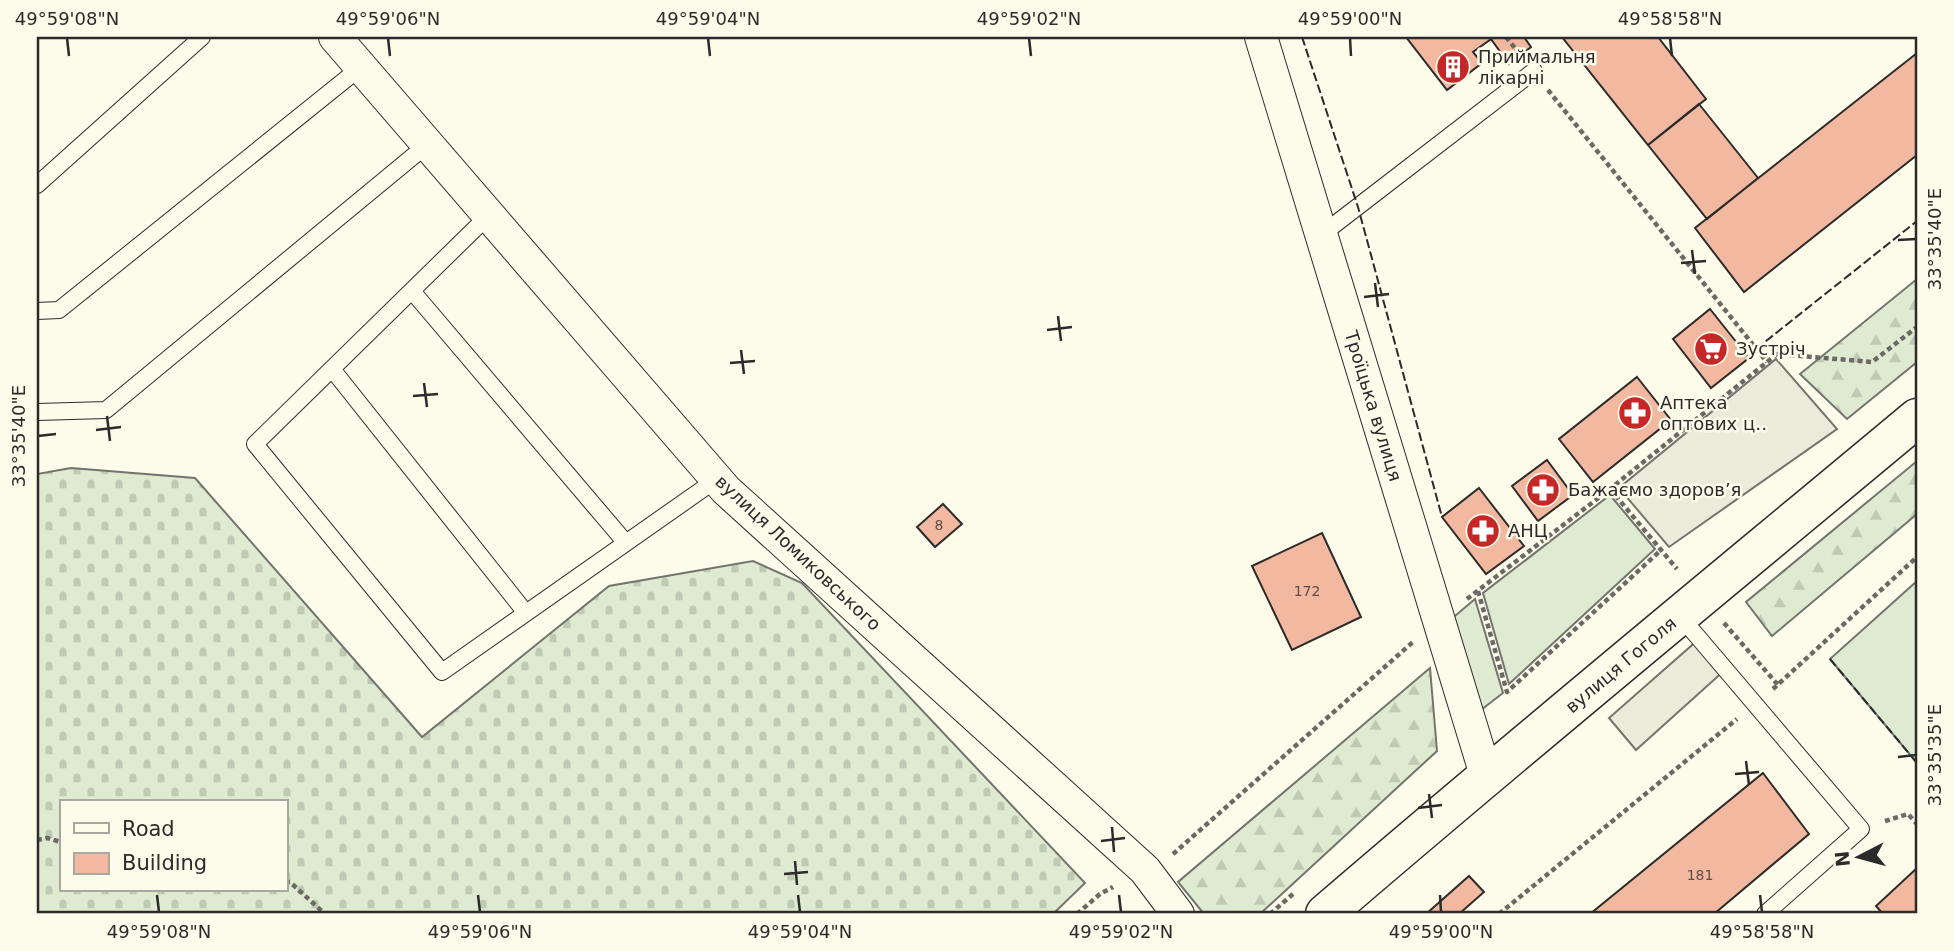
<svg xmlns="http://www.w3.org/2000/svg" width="1954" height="951" font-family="'DejaVu Sans',sans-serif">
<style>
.grass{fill:#deebd1;stroke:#74746e;stroke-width:2}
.forest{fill:url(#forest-firs);stroke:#74746e;stroke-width:2}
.cemetery{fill:url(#cemetery-stones);stroke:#74746e;stroke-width:2;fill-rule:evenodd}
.parking{fill:#eceadb;stroke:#74746e;stroke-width:2}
.building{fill:#f2b8a0;stroke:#2b2b2b;stroke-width:2}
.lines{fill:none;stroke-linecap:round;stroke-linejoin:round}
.lane-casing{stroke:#2b2b2b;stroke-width:18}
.street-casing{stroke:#2b2b2b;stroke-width:34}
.secondary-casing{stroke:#2b2b2b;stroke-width:41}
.path{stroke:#6a6964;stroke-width:4.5;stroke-dasharray:5 3.5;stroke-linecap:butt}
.lane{stroke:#fdfbea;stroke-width:16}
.street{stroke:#fdfbea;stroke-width:32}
.secondary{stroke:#fdfbea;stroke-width:38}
.fence{stroke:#2b2b2b;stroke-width:2;stroke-dasharray:9 3.5;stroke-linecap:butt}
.ticks{fill:none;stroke:#2b2b2b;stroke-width:2.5}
.labels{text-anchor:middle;stroke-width:5;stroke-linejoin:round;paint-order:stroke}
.number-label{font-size:14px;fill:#5d4e48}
.poi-label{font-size:18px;fill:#2b2b2b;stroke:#fdfbea;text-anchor:start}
.street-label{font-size:18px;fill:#2b2b2b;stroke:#fdfbea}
.neatline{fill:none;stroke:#2b2b2b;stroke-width:2.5}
.ticks-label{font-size:18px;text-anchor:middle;fill:#2b2b2b}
</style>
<defs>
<pattern id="forest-firs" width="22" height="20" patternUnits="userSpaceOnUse" patternTransform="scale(1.75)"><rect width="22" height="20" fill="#deebd1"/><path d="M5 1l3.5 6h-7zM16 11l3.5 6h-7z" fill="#bfcab4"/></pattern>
<pattern id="cemetery-stones" width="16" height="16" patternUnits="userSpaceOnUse" patternTransform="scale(1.75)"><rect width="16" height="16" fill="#deebd1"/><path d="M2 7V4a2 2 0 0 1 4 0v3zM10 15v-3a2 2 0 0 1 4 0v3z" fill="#bfcab4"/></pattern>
</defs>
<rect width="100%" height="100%" fill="#fdfbea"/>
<path class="grass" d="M1610 495 1655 549 1509 684 1483 593Z
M1917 581V763L1830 659Z
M1475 599 1503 693 1477 713 1449 621Z"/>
<path class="forest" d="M1917 279V362L1847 419 1800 374Z
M1917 461V514L1772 636 1746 602Z
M1430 668 1437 751 1260 914H1204L1178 882Z"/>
<path class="cemetery" d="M71 468 195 478 422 737 609 586 753 561 802 583 1085 883 1053 914H37V474ZM61 802H285V890H61Z"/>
<path class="parking" d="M1776 359 1837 429 1669 547 1619 488Z
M1699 639 1726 669 1636 750 1609 718Z"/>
<path class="building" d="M1406 37H1494L1473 52 1482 63 1447 90Z
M1494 37H1524L1531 47 1509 64 1491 39Z
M1562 37H1658L1706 99 1648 145Z
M1917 53V155L1744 292 1695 228Z
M1699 104 1758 178 1707 219 1648 145Z
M1710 309 1749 358 1711 388 1673 339Z
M1637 377 1671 420 1593 482 1559 439Z
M1547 460 1573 495 1538 521 1512 486Z
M1479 488 1524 546 1486 574 1442 517Z
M943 504 962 524 935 547 917 527Z
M1322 533 1361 617 1292 650 1252 566Z
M1763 773 1809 834 1714 914H1590Z
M1917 868V914H1883L1876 906Z
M1469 876 1484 892 1459 914H1426Z"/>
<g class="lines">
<g class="lane-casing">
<path id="lane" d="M37 185 202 37
M489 215 255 444 442 672 717 479
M1321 235 1534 71
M412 291 626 543
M37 311 59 310 361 67
M332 369 526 613
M37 412 106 410 428 144
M1680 616 1861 829 1765 914"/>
</g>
<g class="street-casing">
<path id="street" d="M335 37 726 490 1145 870 1178 914
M1261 37 1486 775"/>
</g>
<g class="secondary-casing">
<path id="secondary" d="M1325 914C1520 746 1719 583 1917 418"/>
</g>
<path class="path" d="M1506 37 1519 53
M1548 90 1767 362
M1610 489 1677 569
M1478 591 1507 692 1661 550
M1467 599 1610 489 1777 354 1872 362 1917 327
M1724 623 1778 685
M1773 689 1917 557
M1885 821 1908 814 1917 824
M37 840 47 838 61 842
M1173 854 1413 642
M285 882H290L325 914
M1077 914 1100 894 1113 887
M1270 914 1293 894
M1499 914 1737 719"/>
<use href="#lane" class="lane"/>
<use href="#street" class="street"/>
<use href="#secondary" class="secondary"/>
<path class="fence" d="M1302 37 1358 207 1442 517
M1756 349 1917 221
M1830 659 1917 763"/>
</g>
<path class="ticks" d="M67 38 69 56M388 38 390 56M708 38 710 56M1029 38 1031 56M1350 38 1351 56M1670 38 1672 56M1898 240 1916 239M1692 250 1695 274M1681 263 1706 261M1375 283 1378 307M1364 297 1389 294M1058 316 1061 341M1047 330 1072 327M741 350 744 374M730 363 755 361M424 383 427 407M413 396 438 394M107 416 110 441M96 430 121 427M38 436 56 434M1898 757 1916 755M1746 761 1749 785M1735 774 1759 772M1429 794 1432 818M1418 808 1442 805M1112 827 1114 852M1101 841 1125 838M795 861 797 885M784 874 808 872M157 895 159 912M478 895 480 912M798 895 800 912M1119 895 1121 912M1440 895 1441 912M1760 895 1762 912"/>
<defs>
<g id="building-disc" transform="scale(1.75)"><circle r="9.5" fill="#c62828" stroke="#fdfbea"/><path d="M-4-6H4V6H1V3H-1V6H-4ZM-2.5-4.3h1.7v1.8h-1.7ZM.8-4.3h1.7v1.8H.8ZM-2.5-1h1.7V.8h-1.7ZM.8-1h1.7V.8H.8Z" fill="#fff"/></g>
<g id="supermarket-disc" transform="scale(1.75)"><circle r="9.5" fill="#c62828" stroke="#fdfbea"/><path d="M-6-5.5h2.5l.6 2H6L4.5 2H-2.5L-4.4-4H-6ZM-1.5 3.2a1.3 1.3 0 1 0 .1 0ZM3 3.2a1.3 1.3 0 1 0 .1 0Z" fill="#fff"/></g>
<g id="pharmacy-disc" transform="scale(1.75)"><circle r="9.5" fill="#c62828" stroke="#fdfbea"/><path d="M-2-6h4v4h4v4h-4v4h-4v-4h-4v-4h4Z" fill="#fff"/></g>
</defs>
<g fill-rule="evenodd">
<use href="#building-disc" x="1453" y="67"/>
<use href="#supermarket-disc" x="1711" y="349"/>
<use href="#pharmacy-disc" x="1635" y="413"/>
<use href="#pharmacy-disc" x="1543" y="490"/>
<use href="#pharmacy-disc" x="1483" y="531"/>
</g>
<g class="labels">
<g class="number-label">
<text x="939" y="530">8</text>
<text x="1307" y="596">172</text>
<text x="1700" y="880">181</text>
</g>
<g class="poi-label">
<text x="1478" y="63">Приймальня<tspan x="1478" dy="21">лікарні</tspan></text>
<text x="1736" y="355">Зустріч</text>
<text x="1660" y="409">Аптека<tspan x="1660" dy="21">оптових ц‥</tspan></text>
<text x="1568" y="496">Бажаємо здоровʼя</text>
<text x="1508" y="537">АНЦ</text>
</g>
<g class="street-label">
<text transform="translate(1373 406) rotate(73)" y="6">Троїцька вулиця</text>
<text transform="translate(798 553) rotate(43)" y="6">вулиця Ломиковського</text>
<text transform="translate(1621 665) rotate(-40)" y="6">вулиця Гоголя</text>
</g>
</g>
<rect width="1954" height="951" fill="none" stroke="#fdfbea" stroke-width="77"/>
<rect x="60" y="800" width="228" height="91" fill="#fdfbea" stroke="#a9a89e" stroke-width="2"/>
<rect x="74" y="823" width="35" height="10" fill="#fdfbea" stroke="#a9a89e" stroke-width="2"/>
<text x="122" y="836" font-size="21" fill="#2b2b2b">Road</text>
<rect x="74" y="853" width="35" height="21" fill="#f2b8a0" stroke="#a9a89e" stroke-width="2"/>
<text x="122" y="870" font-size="21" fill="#2b2b2b">Building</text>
<g transform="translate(1859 857) rotate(264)" stroke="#fdfbea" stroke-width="5" paint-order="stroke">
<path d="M0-5L12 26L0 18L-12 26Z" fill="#2b2b2b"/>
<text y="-10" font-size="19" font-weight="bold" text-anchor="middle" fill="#2b2b2b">N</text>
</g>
<rect x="38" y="38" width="1878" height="874" class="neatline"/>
<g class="ticks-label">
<text x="67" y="25">49°59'08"N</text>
<text x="388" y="25">49°59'06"N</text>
<text x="708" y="25">49°59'04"N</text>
<text x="1029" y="25">49°59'02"N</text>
<text x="1350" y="25">49°59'00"N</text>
<text x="1670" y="25">49°58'58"N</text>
<text transform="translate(1935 239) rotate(-90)" y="6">33°35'40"E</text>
<text transform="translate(19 436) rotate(-90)" y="6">33°35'40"E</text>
<text transform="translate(1935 755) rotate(-90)" y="6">33°35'35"E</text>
<text x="159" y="938">49°59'08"N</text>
<text x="480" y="938">49°59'06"N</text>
<text x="800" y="938">49°59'04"N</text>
<text x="1121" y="938">49°59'02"N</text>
<text x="1441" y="938">49°59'00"N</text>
<text x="1762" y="938">49°58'58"N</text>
</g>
</svg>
